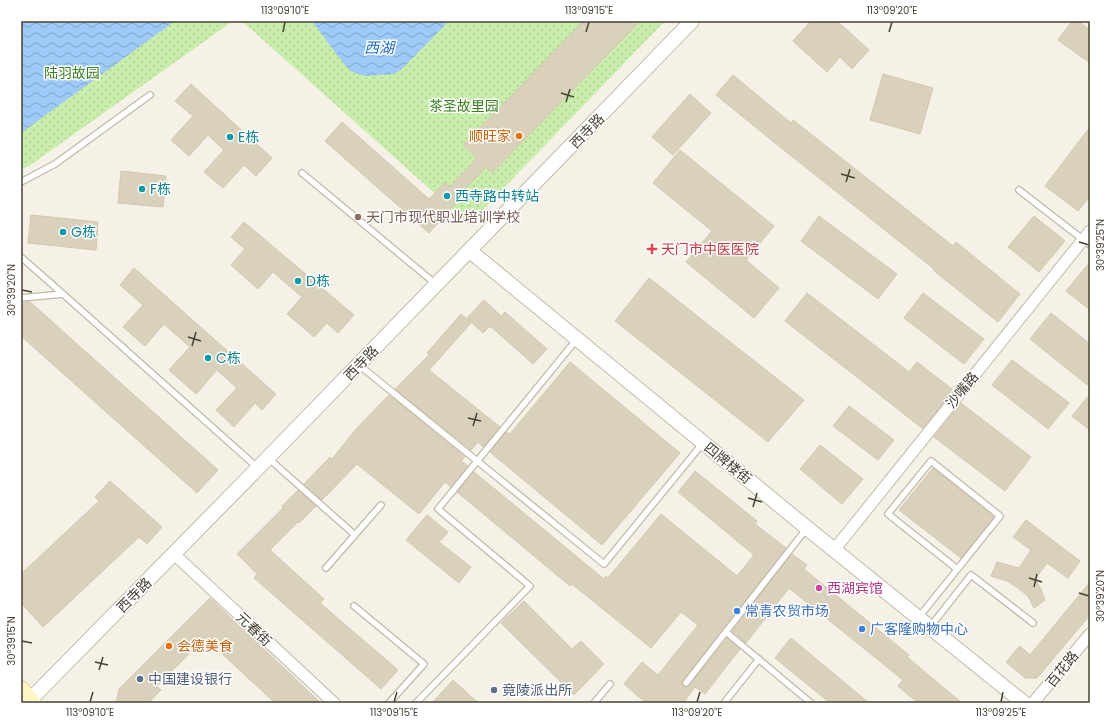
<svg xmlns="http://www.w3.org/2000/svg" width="1111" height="724" font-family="Poppins,'Noto Sans SC',sans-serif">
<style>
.park{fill:url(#park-dots)}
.water{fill:url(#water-waves)}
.building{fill:#dad1bd;stroke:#d3c7ad}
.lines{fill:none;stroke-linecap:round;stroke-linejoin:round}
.service-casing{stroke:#c1baa8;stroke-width:8}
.minor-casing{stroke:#c1baa8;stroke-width:13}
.tertiary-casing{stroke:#c1baa8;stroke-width:16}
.secondary-casing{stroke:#d8cc91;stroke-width:18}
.service{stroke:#fff;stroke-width:5.5}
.minor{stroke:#fff;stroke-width:11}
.tertiary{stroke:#fff;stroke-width:14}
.secondary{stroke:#fff6c6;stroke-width:16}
.ticks{fill:none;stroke:#484235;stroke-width:1.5}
.food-dot{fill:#e8710a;stroke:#fff;stroke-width:1.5}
.culture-dot{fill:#0f9aa8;stroke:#fff;stroke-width:1.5}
.education-dot{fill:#8d6e63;stroke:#fff;stroke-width:1.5}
.health-dot{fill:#e0444e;stroke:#fff;stroke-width:1.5}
.hotel-dot{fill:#d1479c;stroke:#fff;stroke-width:1.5}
.shop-dot{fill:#3f7fe0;stroke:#fff;stroke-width:1.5}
.service-dot{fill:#5c6f8a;stroke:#fff;stroke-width:1.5}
.labels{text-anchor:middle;stroke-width:3;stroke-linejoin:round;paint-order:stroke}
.park-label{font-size:14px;fill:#3d8022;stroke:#fff}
.street-label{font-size:14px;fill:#484235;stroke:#fff}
.food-label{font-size:14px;fill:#c56008;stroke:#fff;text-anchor:end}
.culture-label{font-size:14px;fill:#0d838f;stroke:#fff;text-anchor:start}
.education-label{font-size:14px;fill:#785e54;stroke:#fff;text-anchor:start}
.health-label{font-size:14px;fill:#be3a42;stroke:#fff;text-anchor:start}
.hotel-label{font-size:14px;fill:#b23c85;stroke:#fff;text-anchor:start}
.shop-label{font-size:14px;fill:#366cbe;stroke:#fff;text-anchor:start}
.service-label{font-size:14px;fill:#4e5e75;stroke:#fff;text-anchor:start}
.water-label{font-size:15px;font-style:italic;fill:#236fbe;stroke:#fff}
.neatline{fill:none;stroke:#484235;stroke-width:1.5}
.ticks-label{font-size:10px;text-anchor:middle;fill:#484235}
</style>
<defs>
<pattern id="park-dots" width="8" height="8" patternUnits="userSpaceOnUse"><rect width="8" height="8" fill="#c9edab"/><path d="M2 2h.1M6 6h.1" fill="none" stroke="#aecc94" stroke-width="1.8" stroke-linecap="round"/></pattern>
<pattern id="water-waves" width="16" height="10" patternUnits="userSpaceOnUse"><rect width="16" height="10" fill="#9dcaf7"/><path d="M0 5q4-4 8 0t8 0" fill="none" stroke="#82a6c9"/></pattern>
</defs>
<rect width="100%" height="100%" fill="#f5f1e6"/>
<path class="park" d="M21 21H233L29 166 21 170Z
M242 21H665L469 224Z"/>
<path class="water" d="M21 21H175L21 133Z
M312 21H449L402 69 394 74 367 76 361 75 351 71 347 67 337 55Z"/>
<path class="building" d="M584 21H640L492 173 486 167 459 195 461 197 429 233 325 141 342 122 429 199 445 182 450 187 477 158 463 145Z
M811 21H837L869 50 852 69 840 57 827 72 793 41Z
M1072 21H1078L1090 30V63L1058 40Z
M883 74 933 88 920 134 870 120Z
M733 75 791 123 793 120 953 246 956 242 1020 294 998 322 933 270 934 269 775 143 716 95Z
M191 84 272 158 256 176 244 165 223 188 204 172 224 150 208 135 189 156 171 140 193 116 175 101Z
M690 94 711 113 673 155 652 137Z
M1090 127V196L1078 211 1045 186Z
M680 150 774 226 746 260 779 288 754 318 686 262 712 231 653 183Z
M121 171 166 176 163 207 118 203Z
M31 215 98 222 96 250 28 243Z
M819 216 897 274 878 299 801 241Z
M1034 216 1065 241 1039 272 1008 247Z
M244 222 354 315 338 333 327 323 314 337 287 314 302 297 273 272 258 289 231 265 245 249 231 237Z
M1090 262V310L1066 291Z
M134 268 276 394 262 410 255 403 234 427 216 410 237 388 217 370 196 394 169 370 190 347 164 324 145 346 123 327 143 305 120 285Z
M649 278 804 400 768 442 615 321Z
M807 293 909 372 917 362 952 389 949 394 950 395 923 428H922L785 321Z
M923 293 984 339 964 364 904 318Z
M484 300 501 316 505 312 547 349 533 364 490 326 483 333 467 318Z
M29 301 218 470 197 493 21 336V306L25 302Z
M1051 313 1090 344V387L1030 339Z
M461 314 471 323 429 370 500 427 483 447 478 442 471 450 395 389 429 355 427 353Z
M1012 360 1045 385H1046L1069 403 1048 429 992 385Z
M570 362 680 453 602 545 490 452 506 432 509 434H510Z
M1090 394V430L1072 416Z
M389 395 465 457 461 461 468 466 451 487 445 482 419 514 357 464 322 500 304 484 330 457 332 459 357 428Z
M961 403 1031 457 1005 491 934 437Z
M849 406 894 440 878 460 833 426Z
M820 445 863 479 842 504 800 469Z
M933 468 994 517 961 558 899 510Z
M695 471 757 521 755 524 786 548 683 680 682 685 686 687 689 686 727 638 740 649 705 694 695 687 683 703H646L624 684 642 662 658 675 698 625 681 612 651 648 572 584 570 586 457 492 474 472 604 579 606 576 608 578 661 514 737 576 754 555 678 492Z
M110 481 162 527 147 544 139 537 43 627 21 603V574L99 501 95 497Z
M298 490 316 506 299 523 298 522 270 550 324 599 320 603 398 670 381 689 254 578 257 574 237 554 283 508 282 506Z
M427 515 448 532 439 542 471 567 459 583 406 540Z
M1026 520 1080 561 1068 578 1047 563 1035 579 1041 589 1045 600 1034 608 1028 596 1018 588 1007 581 991 576 997 562 1019 568 1031 550 1013 537Z
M792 554 807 565 804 569 909 655 907 657 962 703H918L898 686 903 680 789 588 746 643 732 631Z
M1090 582V615L1037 678H1025L1006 662 1020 646 1030 655Z
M210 598 234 621 321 703H275L205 638 157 686 161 690 148 703H116L119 689Z
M524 601 572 649 581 641 604 664 574 695 501 623Z
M791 638 869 703H830L775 658Z
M453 680 478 703H432Z"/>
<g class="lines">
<g class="service-casing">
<path id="service" d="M302 173 437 285
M21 182 55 164 150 95
M1019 190 1090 245
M21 257 63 294
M21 298 63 294 258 468
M359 365 604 564 703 443
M268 458 355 535
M326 568 381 505
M354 606 424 664 389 703
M919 617 1000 516 931 461 888 514 957 569
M930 627 971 575 1033 623
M726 632 811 703
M686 683 807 528
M416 703 530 586 438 509 577 339
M594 703 610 684
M724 703 759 659"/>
</g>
<g class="minor-casing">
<path id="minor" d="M834 550 1090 231
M174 554 334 703
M1033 703 1090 634"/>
</g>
<g class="tertiary-casing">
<path id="tertiary" d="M470 251 807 528 1024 703
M27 703 258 468 692 21"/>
</g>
<g class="secondary-casing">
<path id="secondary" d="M21 689 33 703"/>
</g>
<use href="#service" class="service"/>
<use href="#minor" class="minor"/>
<use href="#tertiary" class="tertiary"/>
<use href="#secondary" class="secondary"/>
</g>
<path class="ticks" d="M283 32 285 22M586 32 589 22M889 32 892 22M561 93 574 97M566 102 570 89M841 174 855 178M846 182 850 169M1079 242 1089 245M22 290 32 292M188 337 201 341M192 346 196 332M468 418 481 421M473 426 477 413M748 498 762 502M753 507 757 493M1029 578 1042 582M1034 587 1037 574M1079 593 1089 596M22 641 32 643M95 662 108 665M99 670 103 657M90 702 93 692M394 702 397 692M697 702 700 692M1001 702 1003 692"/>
<g class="food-dot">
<circle cx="519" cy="136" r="4"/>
<circle cx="169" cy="646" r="4"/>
</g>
<g class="culture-dot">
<circle cx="230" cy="137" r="4"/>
<circle cx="142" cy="189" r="4"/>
<circle cx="447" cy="196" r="4"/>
<circle cx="63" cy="232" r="4"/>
<circle cx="298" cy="281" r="4"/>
<circle cx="208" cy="358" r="4"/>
</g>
<circle class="education-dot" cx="358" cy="217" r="4"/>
<path class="health-dot" d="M650 243h4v4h4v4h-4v4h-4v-4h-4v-4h4z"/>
<circle class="hotel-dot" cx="819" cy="588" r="4"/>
<g class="shop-dot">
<circle cx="737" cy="611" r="4"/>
<circle cx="862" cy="629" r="4"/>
</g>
<g class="service-dot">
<circle cx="140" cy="679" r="4"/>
<circle cx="494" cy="690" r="4"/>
</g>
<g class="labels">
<g class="park-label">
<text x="72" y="78">陆羽故园</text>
<text x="464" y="111">茶圣故里园</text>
</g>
<g class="street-label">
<text transform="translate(587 131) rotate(-46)" y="5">西寺路</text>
<text transform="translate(361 363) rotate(-46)" y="5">西寺路</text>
<text transform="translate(962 390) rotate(-51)" y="5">沙嘴路</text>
<text transform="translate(728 463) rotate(39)" y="5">四牌楼街</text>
<text transform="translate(134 595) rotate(-45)" y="5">西寺路</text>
<text transform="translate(254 629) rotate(43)" y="5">元春街</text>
<text transform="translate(1062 669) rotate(-51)" y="5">百花路</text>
</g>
<g class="food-label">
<text x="511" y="141">顺旺家</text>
<text x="177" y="651" text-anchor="start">会德美食</text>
</g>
<g class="culture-label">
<text x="238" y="142">E栋</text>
<text x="150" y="194">F栋</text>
<text x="455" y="201">西寺路中转站</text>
<text x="71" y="237">G栋</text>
<text x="306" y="286">D栋</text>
<text x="216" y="363">C栋</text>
</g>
<g class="education-label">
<text x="366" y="222">天门市现代职业培训学校</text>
</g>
<g class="health-label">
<text x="661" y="254">天门市中医医院</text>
</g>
<g class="hotel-label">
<text x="827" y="593">西湖宾馆</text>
</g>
<g class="shop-label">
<text x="745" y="616">常青农贸市场</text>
<text x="870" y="634">广客隆购物中心</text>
</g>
<g class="service-label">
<text x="148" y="684">中国建设银行</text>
<text x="502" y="695">竟陵派出所</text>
</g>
<g class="water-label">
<text x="379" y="53">西湖</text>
</g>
</g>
<rect width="1111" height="724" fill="none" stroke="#ffffff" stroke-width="44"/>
<rect x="22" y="22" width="1067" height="680" class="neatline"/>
<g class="ticks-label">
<text x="285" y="14">113°09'10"E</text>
<text x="589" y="14">113°09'15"E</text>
<text x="892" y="14">113°09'20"E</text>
<text transform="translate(1100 245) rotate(-90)" y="4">30°39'25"N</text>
<text transform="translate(11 290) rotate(-90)" y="4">30°39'20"N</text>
<text transform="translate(1100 596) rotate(-90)" y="4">30°39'20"N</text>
<text transform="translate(11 641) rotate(-90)" y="4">30°39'15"N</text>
<text x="90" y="716">113°09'10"E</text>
<text x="394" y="716">113°09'15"E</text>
<text x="697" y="716">113°09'20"E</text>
<text x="1001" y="716">113°09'25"E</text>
</g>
</svg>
